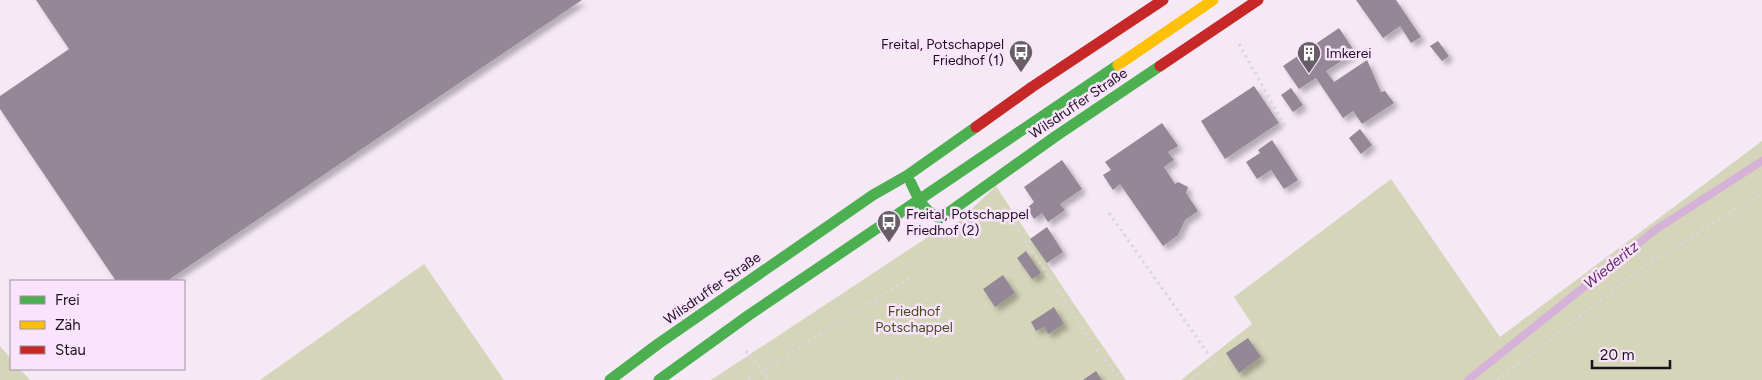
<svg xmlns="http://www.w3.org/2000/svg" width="1762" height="380" font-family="Figtree,sans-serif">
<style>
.green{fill:#d5d5ba}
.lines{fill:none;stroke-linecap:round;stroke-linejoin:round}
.stream{stroke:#d6b2d9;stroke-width:8}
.building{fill:#958896;filter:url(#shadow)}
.path{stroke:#dad6da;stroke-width:3;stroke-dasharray:2.5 4;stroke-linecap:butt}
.fast{stroke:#4caf50;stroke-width:11}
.slow{stroke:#ffc107;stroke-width:11}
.jam{stroke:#c62828;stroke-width:11}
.labels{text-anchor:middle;stroke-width:5;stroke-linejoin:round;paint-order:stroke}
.poi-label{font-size:14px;fill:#1b131b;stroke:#fae3fc;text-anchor:start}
.street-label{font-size:14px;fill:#1b131b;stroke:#fae3fc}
.park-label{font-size:14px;fill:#454c1c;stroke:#fae3fc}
.water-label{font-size:15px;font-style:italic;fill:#622a68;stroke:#fae3fc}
</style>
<defs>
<filter id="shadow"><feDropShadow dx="4.5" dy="4.5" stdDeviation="2.5" flood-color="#0004"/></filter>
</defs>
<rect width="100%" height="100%" fill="#f5e9f6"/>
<path class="green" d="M1762 141V380H1181L1252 324 1234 297 1391 179 1500 337Z
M996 186 1072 301 1126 380H711L931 235 957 223Z
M424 264 504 380H260Z
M0 346 11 359V369H20L30 380H0Z"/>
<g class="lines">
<path class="stream" d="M1468 380 1655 230 1762 161"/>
</g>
<path class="building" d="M36 0H582L167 281H116L0 109V96L69 49Z
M1356 0H1396L1421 37 1411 43 1400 26 1383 38Z
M1339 28 1355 52 1326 71 1334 82 1367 60 1381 92 1385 91 1394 103 1362 124 1353 111 1343 118 1316 78 1299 89 1283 66Z
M1438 41 1449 56 1442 61 1430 46Z
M1254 86 1279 123 1225 159 1201 121Z
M1291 88 1303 105 1293 112 1281 95Z
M1162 123 1178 146 1168 152 1174 160 1164 167 1175 184 1178 182 1188 187 1186 193 1198 211 1185 220 1178 235 1163 246 1120 184 1113 190 1103 175 1111 170 1105 162Z
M1360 129 1372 145 1361 154 1349 138Z
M1272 140 1298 180 1284 189 1271 170 1257 179 1246 162 1260 153 1258 150Z
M1062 160 1082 189 1060 204 1065 210 1048 222 1042 213 1034 219 1027 208 1034 202 1024 187Z
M1047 227 1063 252 1047 263 1030 239Z
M1026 251 1041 273 1032 279 1017 258Z
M1003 275 1015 293 995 307 983 289Z
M1054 307 1064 324 1048 334 1044 327 1036 331 1031 322Z
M1248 338 1261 357 1239 373 1226 353Z
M1096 371 1102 380H1083Z"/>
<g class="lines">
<path class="path" d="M1239 44 1286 128
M1003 208 1092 342 1120 380
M1109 213 1214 362 1190 380
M746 351 769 380
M748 380 911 277
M896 380 900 377
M1497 380 1649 263 1762 193"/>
<path class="fast" d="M911 183C918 198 924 213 941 218L1056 136 1160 66
M610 380 658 344 873 195 908 175 976 127
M659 380 749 315 1118 65"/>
<path class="slow" d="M1118 65 1213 0"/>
<path class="jam" d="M1160 66 1258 0
M976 127 1032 87 1163 0"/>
</g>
<defs>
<g id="bus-pin" transform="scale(1.25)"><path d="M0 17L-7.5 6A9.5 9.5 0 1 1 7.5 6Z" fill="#675e68" stroke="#fae3fc"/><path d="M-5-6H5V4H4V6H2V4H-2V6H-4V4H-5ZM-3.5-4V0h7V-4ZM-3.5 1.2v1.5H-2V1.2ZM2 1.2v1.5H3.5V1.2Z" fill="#fff"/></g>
<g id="building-pin" transform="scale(1.25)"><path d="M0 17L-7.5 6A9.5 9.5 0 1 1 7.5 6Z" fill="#675e68" stroke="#fae3fc"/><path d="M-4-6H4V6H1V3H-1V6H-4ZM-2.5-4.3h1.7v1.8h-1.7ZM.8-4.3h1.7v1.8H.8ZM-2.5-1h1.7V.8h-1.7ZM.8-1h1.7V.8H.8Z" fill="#fff"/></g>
</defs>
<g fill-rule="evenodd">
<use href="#bus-pin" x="1021" y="52"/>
<use href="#building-pin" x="1309" y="53"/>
<use href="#bus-pin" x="889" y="222"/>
</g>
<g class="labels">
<g class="poi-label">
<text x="1004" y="49" text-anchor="end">Freital, Potschappel<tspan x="1004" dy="16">Friedhof (1)</tspan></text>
<text x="1326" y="58">Imkerei</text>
<text x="906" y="219">Freital, Potschappel<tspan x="906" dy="16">Friedhof (2)</tspan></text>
</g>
<g class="street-label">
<text transform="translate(1078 103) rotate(-34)" y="5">Wilsdruffer Straße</text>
<text transform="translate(712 288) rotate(-35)" y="5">Wilsdruffer Straße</text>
</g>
<g class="park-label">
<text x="914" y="316">Friedhof<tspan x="914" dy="16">Potschappel</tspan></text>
</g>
<g class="water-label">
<text transform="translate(1611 265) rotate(-39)" y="5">Wiederitz</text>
</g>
</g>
<rect x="10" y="280" width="175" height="90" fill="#fae3fc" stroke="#a190a2"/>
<rect x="20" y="296" width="25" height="8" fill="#4caf50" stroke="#a190a2"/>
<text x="55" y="305" font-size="15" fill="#1b131b">Frei</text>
<rect x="20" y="321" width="25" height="8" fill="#ffc107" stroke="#a190a2"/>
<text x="55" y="330" font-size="15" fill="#1b131b">Zäh</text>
<rect x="20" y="346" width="25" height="8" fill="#c62828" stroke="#a190a2"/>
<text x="55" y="355" font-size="15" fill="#1b131b">Stau</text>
<path d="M1592 360v8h78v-8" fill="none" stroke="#1b131b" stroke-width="2.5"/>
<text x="1600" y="360" font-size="15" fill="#1b131b" stroke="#fae3fc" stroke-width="4" paint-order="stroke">20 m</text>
</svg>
